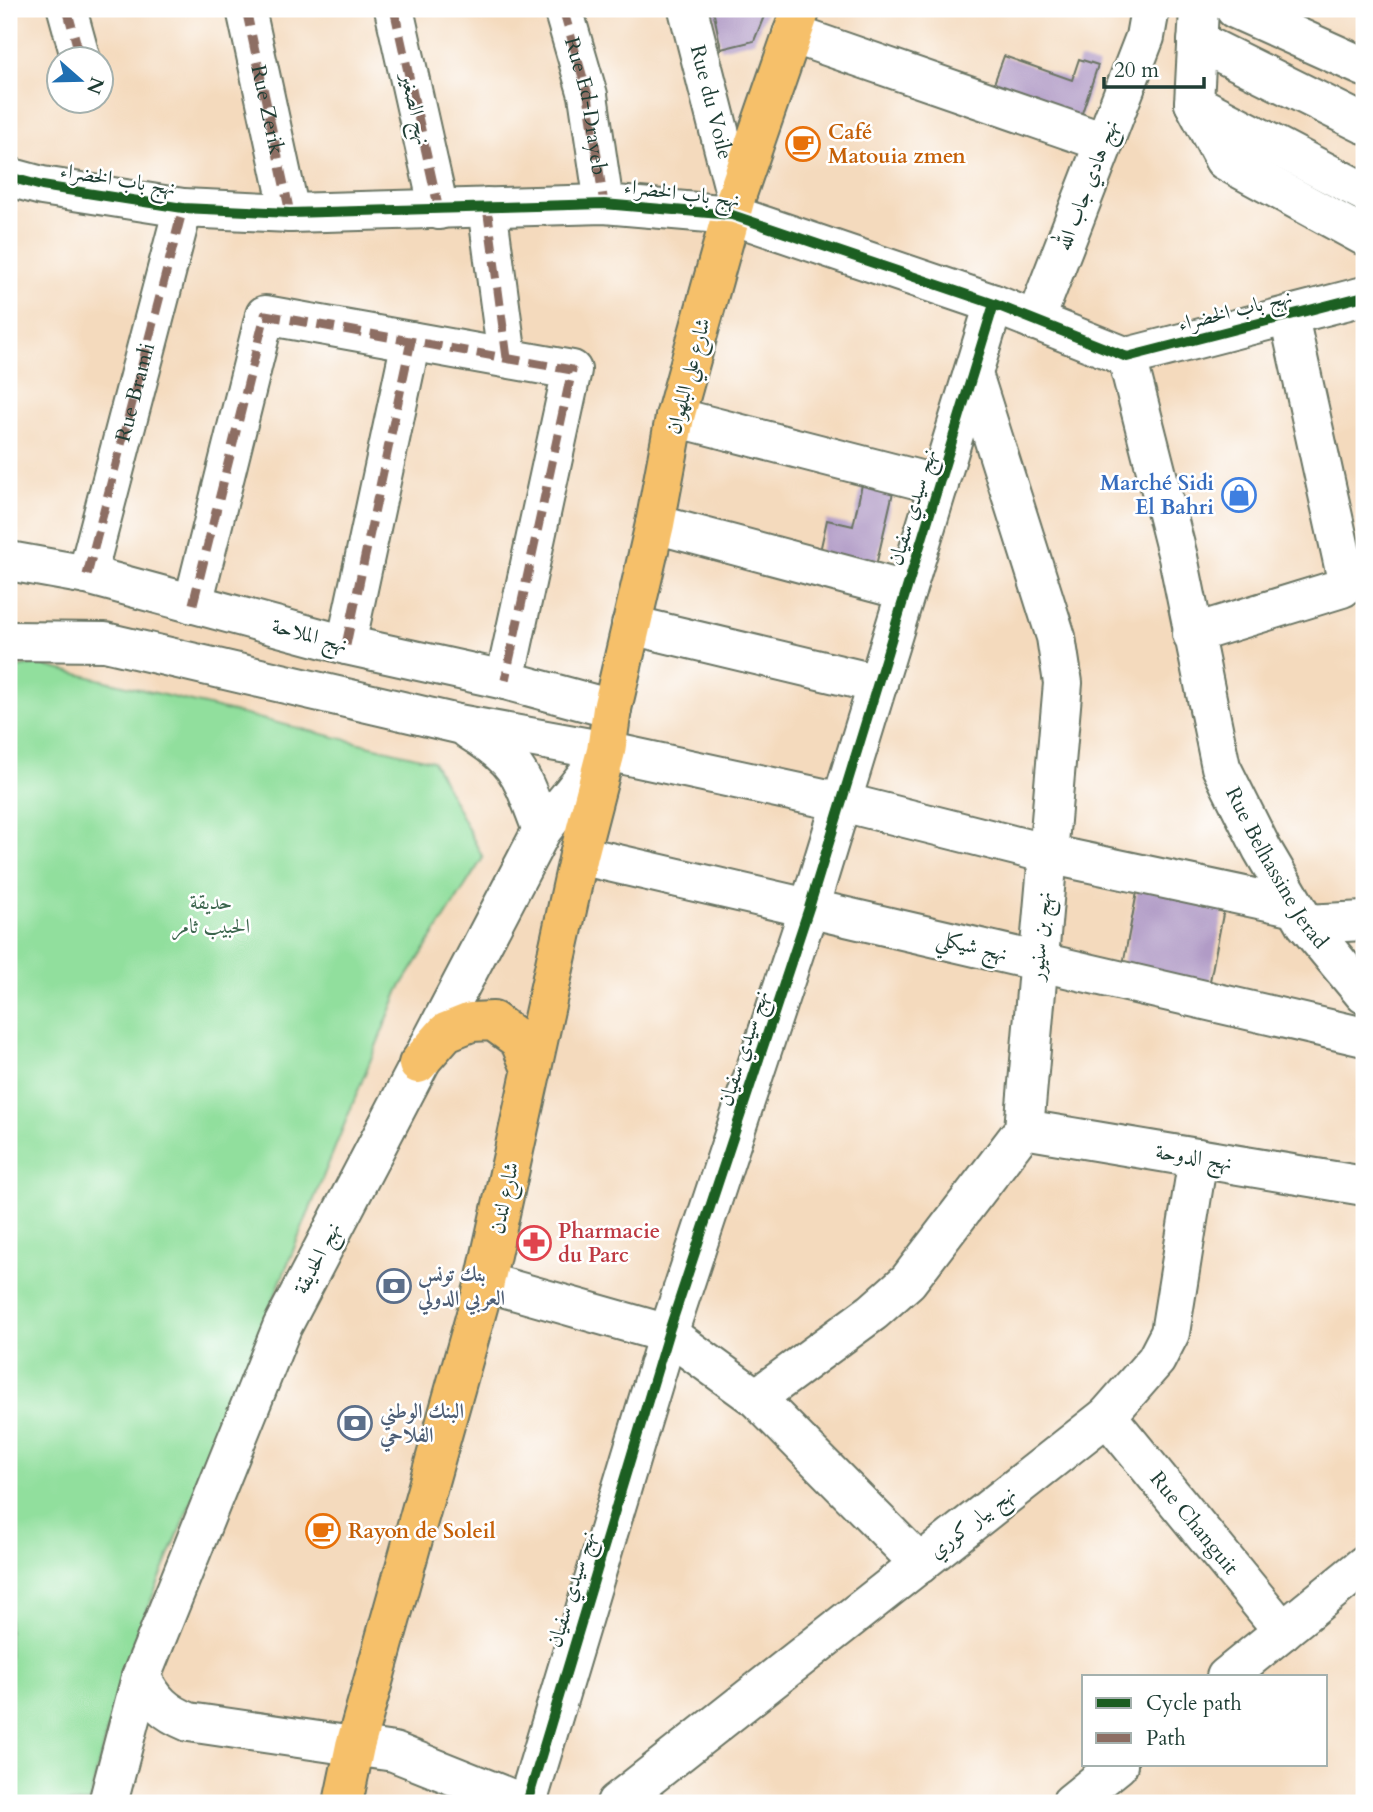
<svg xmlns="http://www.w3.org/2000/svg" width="1373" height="1812" font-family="Cardo,Amiri,serif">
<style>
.green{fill:#91df9d;stroke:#588e68;stroke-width:2}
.building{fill:#b19bc6}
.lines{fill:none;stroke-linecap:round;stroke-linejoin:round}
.minor-casing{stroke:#6a7464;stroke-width:42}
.major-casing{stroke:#6a7464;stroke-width:42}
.minor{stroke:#fff;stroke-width:38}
.major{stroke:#f6c06b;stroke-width:38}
.quiet{stroke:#8d6e63;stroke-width:9;stroke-dasharray:18 9;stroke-linecap:butt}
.cycleway-casing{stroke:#fff;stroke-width:15}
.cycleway{stroke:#1b5e20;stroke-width:10}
.labels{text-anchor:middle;stroke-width:5;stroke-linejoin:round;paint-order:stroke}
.street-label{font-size:21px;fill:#1f3d34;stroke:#fff}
.food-label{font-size:21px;font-weight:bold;fill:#c56008;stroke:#fff;text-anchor:start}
.shop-label{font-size:21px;font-weight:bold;fill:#366cbe;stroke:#fff;text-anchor:end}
.park-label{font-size:21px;fill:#3c664e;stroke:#fff}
.health-label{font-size:21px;font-weight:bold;fill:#be3a42;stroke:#fff;text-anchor:start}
.service-label{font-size:21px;font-weight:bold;fill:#4e5e75;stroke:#fff;text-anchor:start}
</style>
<rect width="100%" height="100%" fill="#fff"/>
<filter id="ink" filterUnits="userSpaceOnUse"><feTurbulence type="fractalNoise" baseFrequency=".0143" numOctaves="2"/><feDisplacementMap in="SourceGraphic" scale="14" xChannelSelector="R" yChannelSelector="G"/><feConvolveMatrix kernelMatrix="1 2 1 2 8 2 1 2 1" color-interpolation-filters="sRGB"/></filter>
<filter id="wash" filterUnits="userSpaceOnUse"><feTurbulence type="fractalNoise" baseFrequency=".00686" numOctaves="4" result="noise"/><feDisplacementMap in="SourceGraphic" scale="28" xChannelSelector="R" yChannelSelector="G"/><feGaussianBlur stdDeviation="1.57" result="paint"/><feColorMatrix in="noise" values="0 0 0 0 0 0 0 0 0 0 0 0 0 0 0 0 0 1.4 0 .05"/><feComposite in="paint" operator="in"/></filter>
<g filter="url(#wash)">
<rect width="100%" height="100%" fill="#f4dabd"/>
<path class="green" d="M37 664 433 761 483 858 399 990 122 1672 89 1803H9V669Z"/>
<g id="blocks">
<path class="building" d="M713 9H767L754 41 721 49Z
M1004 56 1072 80 1079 59 1098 65 1080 119 992 89Z
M863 480 894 488 875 570 819 556 827 520 853 526Z
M1138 887 1225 904 1209 986 1122 970Z"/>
</g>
</g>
<g filter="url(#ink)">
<use href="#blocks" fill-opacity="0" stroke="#6a7464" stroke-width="2"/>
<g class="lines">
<g class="minor-casing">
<g id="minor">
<path d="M67 9 81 60"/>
<path id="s1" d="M246 9 290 213"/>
<path d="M394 9 439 210"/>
<path d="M563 9 588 95 604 204"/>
<path id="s2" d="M688 9 736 197"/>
<path d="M1199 9 1194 103 1224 160 1364 236"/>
<path d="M1235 9 1364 67"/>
<path d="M792 34 1104 142"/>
<path d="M1197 41 1364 124"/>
<path d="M1194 103 1364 192"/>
<path d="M9 177 42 186 183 208 290 213 604 204 732 215 994 304 1127 357 1364 296"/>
<path d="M487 207 507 358"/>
<path d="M1035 321 1145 37 1150 9"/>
<path id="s3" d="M1127 357 1178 557 1221 767 1262 849 1306 924 1364 994"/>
<path d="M675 417 939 485"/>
<path d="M655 524 906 591"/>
<path d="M9 561 87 575 346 645 505 680 612 709"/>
<path id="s4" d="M87 575 183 208"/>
<path d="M193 604 265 315 572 370 505 680"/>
<path d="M631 625 878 684"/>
<path d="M1192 634 1342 588 1346 576 1289 317"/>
<path d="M9 641 105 642 458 724 606 751 842 802 1048 854 1296 907"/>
<path d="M346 645 411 341"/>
<path d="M469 730C521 762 521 776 542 830"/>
<path d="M579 855 1364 1037"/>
<path d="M1306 924 1364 921"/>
<path d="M1024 1129 1364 1186"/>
<path d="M485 1282 668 1334 756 1398 920 1564"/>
<path d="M756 1398 873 1312 908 1281 1024 1129 1063 683 1056 637 973 374"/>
<path id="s5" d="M1107 1416 1283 1631"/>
<path d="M141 1677C154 1701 164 1712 189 1722L394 1752 522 1803"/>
<path d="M1226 1677 1364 1565"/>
<path d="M108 1803 141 1677 282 1327 542 830 606 751"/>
<path d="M527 1803 668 1334 809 908 994 304"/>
<path d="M616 1803 1107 1416 1156 1360 1170 1333 1198 1158"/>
<path d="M1071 1803 1118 1765"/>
</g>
</g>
<g class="major-casing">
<path id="major" d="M418 1064 446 1032 471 1022 493 1021 519 1040 532 1071
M343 1803 355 1746 485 1282 579 855 606 751 612 709 655 524 675 417 736 197 801 9"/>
</g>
<use href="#minor" class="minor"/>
<use href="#major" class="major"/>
<g class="quiet">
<path d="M67 9 81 60"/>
<path d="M246 9 290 213"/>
<path d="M394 9 439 210"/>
<path id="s6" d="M563 9 588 95 604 204"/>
<path d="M487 207 507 358"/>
<path d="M87 575 183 208"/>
<path d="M193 604 265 315 572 370 505 680"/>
<path d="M346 645 411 341"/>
</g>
<g class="cycleway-casing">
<path id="cycleway" d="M9 177 42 186 183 208 290 213 604 204 732 215 994 304 1127 357 1364 296
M527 1803 668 1334 809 908 994 304"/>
</g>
<use href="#cycleway" class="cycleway"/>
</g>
</g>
<defs>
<g id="cafe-ring" transform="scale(1.75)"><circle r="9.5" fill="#fff" stroke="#e8710a" stroke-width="1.5"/><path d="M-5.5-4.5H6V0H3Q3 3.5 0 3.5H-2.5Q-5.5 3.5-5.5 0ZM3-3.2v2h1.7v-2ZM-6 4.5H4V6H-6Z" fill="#e8710a"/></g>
<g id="shop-ring" transform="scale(1.75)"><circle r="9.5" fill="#fff" stroke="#3f7fe0" stroke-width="1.5"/><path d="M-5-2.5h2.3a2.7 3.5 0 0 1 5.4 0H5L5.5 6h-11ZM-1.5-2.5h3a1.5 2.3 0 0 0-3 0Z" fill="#3f7fe0"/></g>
<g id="pharmacy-ring" transform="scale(1.75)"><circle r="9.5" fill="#fff" stroke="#e0444e" stroke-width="1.5"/><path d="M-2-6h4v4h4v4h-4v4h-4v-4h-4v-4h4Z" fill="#e0444e"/></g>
<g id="bank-ring" transform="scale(1.75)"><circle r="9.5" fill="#fff" stroke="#5c6f8a" stroke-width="1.5"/><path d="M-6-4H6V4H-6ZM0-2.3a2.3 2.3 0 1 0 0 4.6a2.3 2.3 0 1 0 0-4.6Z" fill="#5c6f8a"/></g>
</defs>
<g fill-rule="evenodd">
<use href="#cafe-ring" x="803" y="144"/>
<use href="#shop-ring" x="1239" y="495"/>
<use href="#pharmacy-ring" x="534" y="1243"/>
<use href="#bank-ring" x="394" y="1286"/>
<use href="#bank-ring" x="355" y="1423"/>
<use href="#cafe-ring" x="323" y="1531"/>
</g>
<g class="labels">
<g class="street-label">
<text dy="7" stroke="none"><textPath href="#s2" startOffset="96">Rue du Voile</textPath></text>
<text dy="7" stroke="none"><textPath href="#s6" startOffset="100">Rue Ed-Drayeb</textPath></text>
<text transform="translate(416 109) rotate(77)" y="7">نهج الصغير</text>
<text dy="7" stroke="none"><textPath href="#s1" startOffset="103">Rue Zerik</textPath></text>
<text transform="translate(118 179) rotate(9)" y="7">نهج باب الخضراء</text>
<text transform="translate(1087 185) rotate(-69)" y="7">نهج هادي جاب الله</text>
<text transform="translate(682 193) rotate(7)" y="7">نهج باب الخضراء</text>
<text transform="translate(1235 310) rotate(-14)" y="7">نهج باب الخضراء</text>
<text transform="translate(688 376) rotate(-75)" y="7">شارع علي البلهوان</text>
<text dy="7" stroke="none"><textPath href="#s4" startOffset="189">Rue Bramli</textPath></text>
<text transform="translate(912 507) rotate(-73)" y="7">نهج سيدي سفيان</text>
<text transform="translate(310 635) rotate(15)" y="7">نهج الملاحة</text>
<text dy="7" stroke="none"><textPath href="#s3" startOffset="536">Rue Belhassine Jerad</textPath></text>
<text transform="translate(1040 936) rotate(-85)" y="7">نهج بن سنيور</text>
<text transform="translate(972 946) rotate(13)" y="7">نهج شيكلي</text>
<text transform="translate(743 1048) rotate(-72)" y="7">نهج سيدي سفيان</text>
<text transform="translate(1194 1157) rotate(9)" y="7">نهج الدوحة</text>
<text transform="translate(504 1198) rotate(-78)" y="7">شارع لندن</text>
<text transform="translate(317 1258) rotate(-63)" y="7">نهج الحديقة</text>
<text transform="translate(972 1522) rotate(-38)" y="7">نهج بيار كوري</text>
<text dy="7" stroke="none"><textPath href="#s5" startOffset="138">Rue Changuit</textPath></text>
<text transform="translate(571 1589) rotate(-73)" y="7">نهج سيدي سفيان</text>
</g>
<g class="food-label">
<text x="828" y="139">Café<tspan x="828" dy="24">Matouia zmen</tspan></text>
<text x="348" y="1538">Rayon de Soleil</text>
</g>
<g class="shop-label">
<text x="1214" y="490">Marché Sidi<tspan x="1214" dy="24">El Bahri</tspan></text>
</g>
<g class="park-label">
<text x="211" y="909">حديقة<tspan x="211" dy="24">الحبيب ثامر</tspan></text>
</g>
<g class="health-label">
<text x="558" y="1238">Pharmacie<tspan x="558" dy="24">du Parc</tspan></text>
</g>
<g class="service-label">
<text x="418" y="1281">بنك تونس<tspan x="418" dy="24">العربي الدولي</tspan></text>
<text x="380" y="1418">البنك الوطني<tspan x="380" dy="24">الفلاحي</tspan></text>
</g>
</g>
<rect width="1373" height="1812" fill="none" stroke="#fff" stroke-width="35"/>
<rect x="1082" y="1675" width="245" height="91" fill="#ffffff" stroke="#a5b1ae" stroke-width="2"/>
<rect x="1096" y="1698" width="35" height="10" fill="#1b5e20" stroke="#a5b1ae" stroke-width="2"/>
<text x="1146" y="1710" font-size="21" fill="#1f3d34">Cycle path</text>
<rect x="1096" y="1733" width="35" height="10" fill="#8d6e63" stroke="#a5b1ae" stroke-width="2"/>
<text x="1146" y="1745" font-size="21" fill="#1f3d34">Path</text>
<g transform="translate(80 80) rotate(110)"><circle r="33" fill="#ffffff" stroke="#a5b1ae" stroke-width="2"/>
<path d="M0-5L12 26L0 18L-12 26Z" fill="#1f6fb2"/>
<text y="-10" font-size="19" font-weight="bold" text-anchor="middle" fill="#1f3d34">N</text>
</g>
<path d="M1104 77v10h100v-10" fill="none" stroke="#1f3d34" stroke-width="3.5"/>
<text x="1114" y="77" font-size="21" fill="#1f3d34" stroke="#ffffff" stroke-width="5" paint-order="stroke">20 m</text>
</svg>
